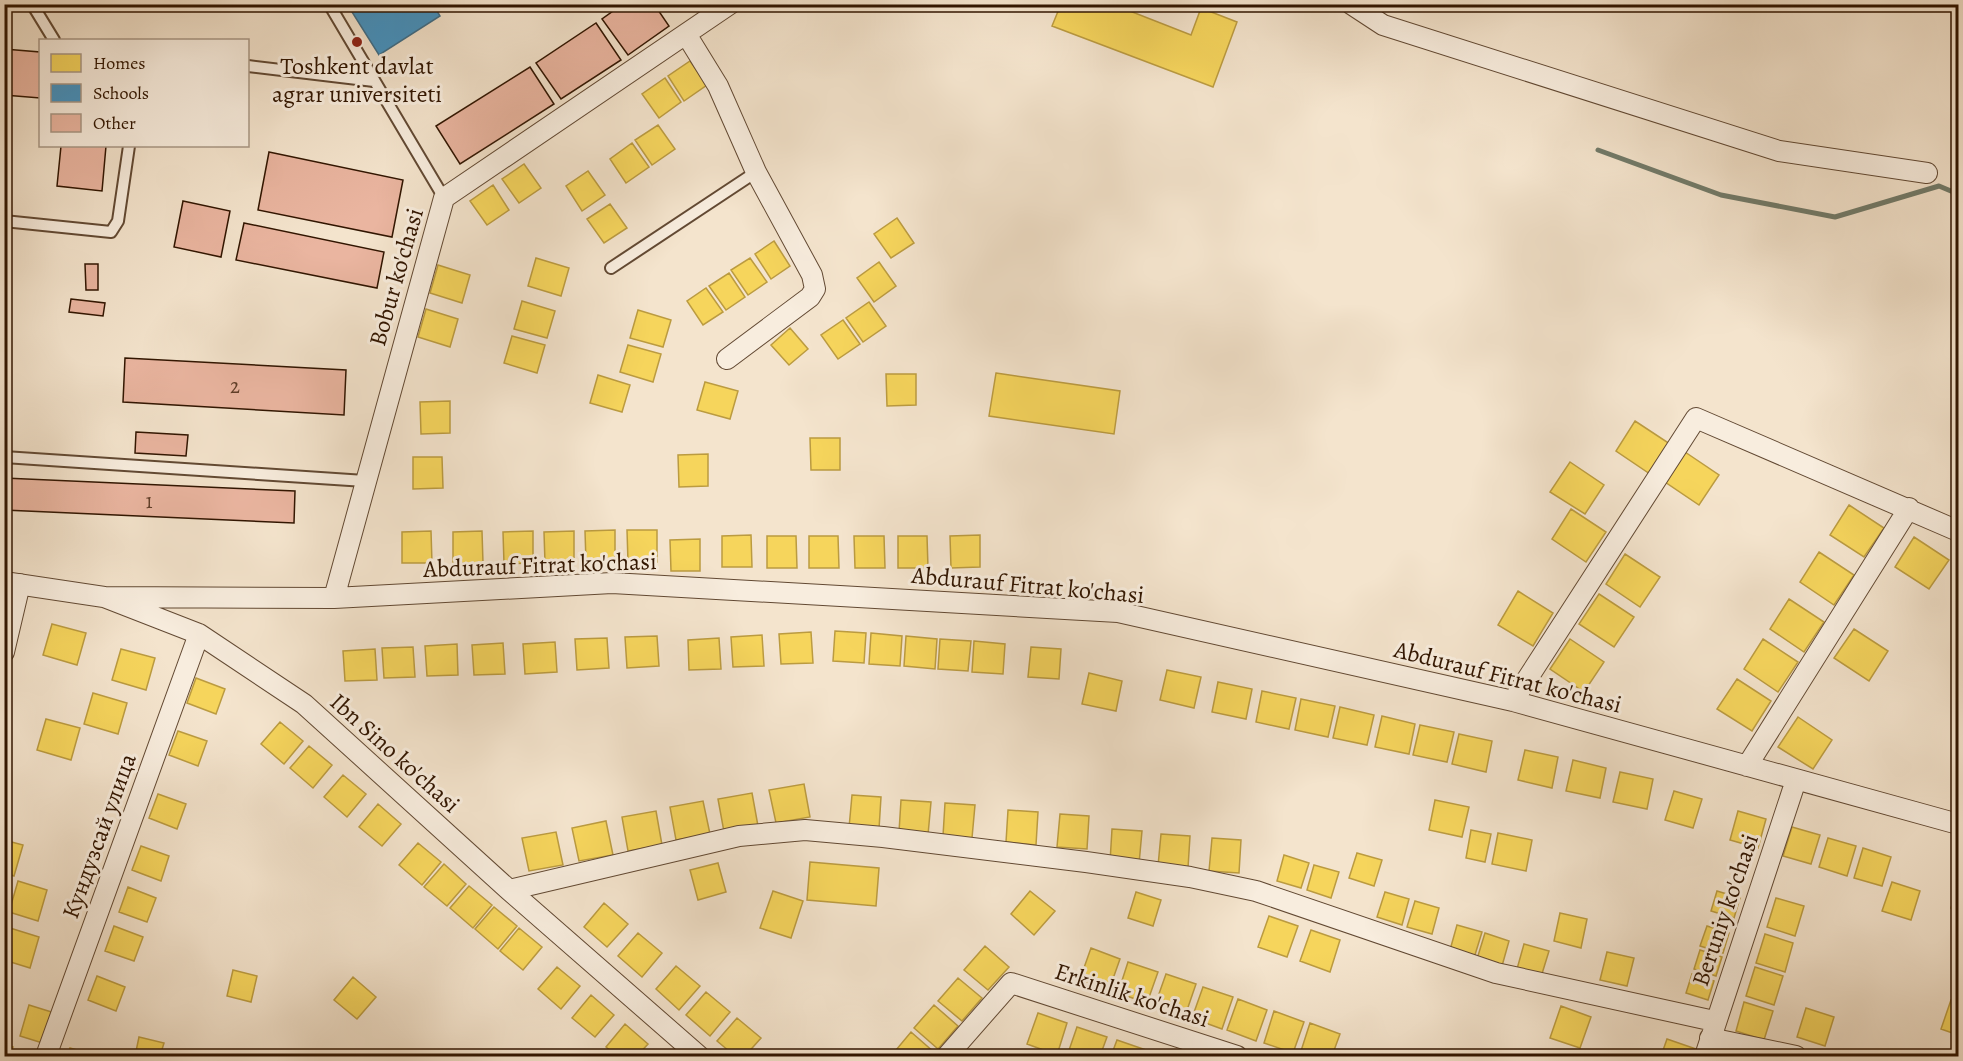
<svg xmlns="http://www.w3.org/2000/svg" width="1963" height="1061" font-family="Alegreya,serif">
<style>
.homes{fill:#f6d55c;stroke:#bb9b40;stroke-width:1.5}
.schools{fill:#4393c3;stroke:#3e6d88;stroke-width:1.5}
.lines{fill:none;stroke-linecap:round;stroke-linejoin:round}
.stream{stroke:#727b6a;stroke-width:5}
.building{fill:#eab5a0;stroke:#311500;stroke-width:1.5}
.service-casing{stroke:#624933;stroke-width:14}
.minor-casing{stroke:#624933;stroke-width:22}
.service{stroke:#f8edde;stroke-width:10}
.minor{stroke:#f8edde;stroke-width:20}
.poi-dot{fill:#8f2418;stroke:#f8edde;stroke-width:2}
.labels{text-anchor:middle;stroke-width:6;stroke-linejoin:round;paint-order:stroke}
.number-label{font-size:21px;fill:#5f3d28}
.poi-label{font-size:24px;fill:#311500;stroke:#f8edde}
.street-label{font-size:24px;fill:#311500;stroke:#f8edde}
</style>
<rect width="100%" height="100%" fill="#f4e4cd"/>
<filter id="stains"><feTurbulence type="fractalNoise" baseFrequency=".00333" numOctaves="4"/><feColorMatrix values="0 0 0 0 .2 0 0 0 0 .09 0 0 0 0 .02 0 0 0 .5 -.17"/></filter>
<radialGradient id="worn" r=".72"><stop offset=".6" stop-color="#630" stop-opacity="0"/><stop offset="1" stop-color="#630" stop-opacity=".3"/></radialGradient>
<path class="homes" d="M1061 4H1112L1191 35 1201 8 1237 22 1213 87 1052 26Z
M690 61 707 85 684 101 668 76Z
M665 78 681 102 659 118 642 94Z
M658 125 675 149 652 165 635 140Z
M632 143 649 167 626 183 610 159Z
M524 164 541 188 519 203 502 179Z
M588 171 605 195 582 211 566 186Z
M493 185 509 210 487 225 470 201Z
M610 204 627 228 604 243 587 219Z
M897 218 914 243 891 258 874 234Z
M774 241 790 266 771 279 755 254Z
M536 258 569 268 561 296 528 286Z
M750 258 767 282 748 295 731 270Z
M879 262 896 286 874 302 857 278Z
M438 265 470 275 462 303 430 293Z
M729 273 745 297 726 310 709 286Z
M706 288 723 312 703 325 687 301Z
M522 301 555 311 547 338 514 329Z
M869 302 886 326 863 342 846 318Z
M426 309 458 319 450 347 418 337Z
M638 310 671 320 663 347 630 338Z
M843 320 860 344 838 359 821 335Z
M790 328 808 349 789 365 771 345Z
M512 336 545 345 537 373 504 363Z
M628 345 661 354 653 382 620 372Z
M996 373 1120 391 1114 434 989 416Z
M886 374H916V405L887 406Z
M598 375 630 385 622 412 590 403Z
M705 382 738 391 730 419 697 410Z
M450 401V433L421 434 420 402Z
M1635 421 1670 444 1650 474 1616 451Z
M810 438H840V470H811Z
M1685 452 1719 475 1699 505 1665 482Z
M708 454V486L679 487 678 455Z
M413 457H442L443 488 413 489Z
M1570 462 1604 485 1585 514 1550 492Z
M1849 505 1884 528 1864 557 1830 535Z
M1571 509 1606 532 1586 562 1552 539Z
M615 530V562H586L585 531Z
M627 530H657V562H628Z
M431 531 432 563H402V532Z
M482 531 483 563H453V532Z
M533 531V563L504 564 503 532Z
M574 531V563H545L544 532Z
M751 535 752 567H722V536Z
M980 535V567L951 568 950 536Z
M767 536H796L797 568H767Z
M809 536H838L839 568H809Z
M854 536H884L885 568H855Z
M898 536H927L928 568H898Z
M1914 537 1949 560 1929 589 1895 567Z
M700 539V571H671L670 540Z
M1819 552 1854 575 1834 605 1800 582Z
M1625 554 1660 577 1640 607 1606 584Z
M1518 591 1553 613 1533 646 1498 625Z
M1599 594 1634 617 1614 647 1579 624Z
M1789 599 1824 622 1804 652 1770 629Z
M52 624 86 633 77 665 43 655Z
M1854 629 1888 651 1869 681 1834 658Z
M835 631 866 633 864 663 833 661Z
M811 632 813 663 781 664 779 634Z
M871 633 902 636 900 666 869 664Z
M762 635 764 666 733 667 731 637Z
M657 636 659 666 627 668 625 637Z
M906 636 937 639 935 669 904 666Z
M607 638 609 668 577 670 575 639Z
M719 638 721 669 689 670 688 640Z
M940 639 971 641 968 671 938 669Z
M1570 639 1604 662 1584 692 1550 669Z
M1763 639 1798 662 1778 692 1744 669Z
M974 641 1005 644 1003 674 972 672Z
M555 642 557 672 525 674 523 644Z
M503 643 505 674 474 675 472 645Z
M457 644 458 675 427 676 425 646Z
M413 647 415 677 384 678 382 648Z
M1031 647 1061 649 1059 679 1028 677Z
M121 649 155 658 146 690 112 680Z
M375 649 377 680 345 681 343 651Z
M1167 670 1201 677 1194 708 1160 700Z
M1089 673 1122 681 1116 711 1082 704Z
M196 678 225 689 216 714 187 703Z
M1737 679 1771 701 1752 731 1717 709Z
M1218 682 1252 689 1246 719 1212 712Z
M1262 691 1296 698 1289 729 1256 722Z
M93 693 127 703 118 734 84 724Z
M1301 699 1335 706 1328 737 1295 730Z
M1340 707 1374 715 1367 745 1333 738Z
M1382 716 1415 724 1409 754 1375 747Z
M1798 717 1832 740 1813 769 1778 747Z
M46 719 80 728 71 760 37 750Z
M280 722 303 741 284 764 261 744Z
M1420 725 1454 732 1447 762 1413 755Z
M178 731 207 741 198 766 169 755Z
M1459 734 1492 741 1486 772 1452 764Z
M309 746 332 765 313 788 290 768Z
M1525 750 1558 757 1552 788 1518 780Z
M1573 760 1606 768 1600 798 1566 791Z
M1620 772 1653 779 1647 809 1613 802Z
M343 775 366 794 347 817 324 797Z
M804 784 810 817 776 823 769 790Z
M1674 791 1702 799 1693 828 1665 820Z
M752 793 758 826 724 832 718 799Z
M158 794 186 804 177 829 149 818Z
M852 795 881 797 879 829 849 828Z
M901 800 931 802 928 835 899 832Z
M1435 800 1469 807 1462 837 1429 830Z
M703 801 710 834 676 840 670 807Z
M945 803 975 805 972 838 943 836Z
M378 804 401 824 382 846 359 827Z
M1008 810 1038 812 1036 845 1006 842Z
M656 811 662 845 628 851 622 817Z
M1738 811 1766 819 1758 848 1730 840Z
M1060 814 1089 816 1087 849 1057 847Z
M606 821 613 855 579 861 572 828Z
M1792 827 1820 835 1811 864 1783 856Z
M1112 829 1142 831 1139 864 1110 862Z
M1471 830 1491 834 1485 862 1466 858Z
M556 832 563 865 529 871 522 838Z
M1498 833 1532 840 1526 871 1492 864Z
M1161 834 1190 836 1188 868 1158 866Z
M1212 838 1241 840 1239 873 1209 871Z
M1828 838 1856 846 1847 876 1819 867Z
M4 840 23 845 14 876 4 873Z
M418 843 441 862 422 885 399 865Z
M141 846 169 856 161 881 132 870Z
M1863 848 1891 857 1882 886 1854 878Z
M1357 853 1382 860 1374 886 1349 878Z
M1284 855 1309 863 1301 888 1277 881Z
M810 862 879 868 876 906 807 900Z
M718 863 726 892 698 900 690 870Z
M444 864 466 884 447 906 424 887Z
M1314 865 1339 872 1331 898 1307 890Z
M18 881 47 890 38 921 9 912Z
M1892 882 1920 891 1911 920 1882 911Z
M1958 883V911L1951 908Z
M469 886 492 905 473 928 450 908Z
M128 887 156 898 147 922 119 912Z
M773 891 803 901 791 938 760 928Z
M1030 891 1055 911 1034 935 1011 914Z
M1717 891 1740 898 1734 918 1711 911Z
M1136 892 1161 900 1153 926 1128 918Z
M1385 892 1409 899 1402 925 1377 917Z
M1776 898 1804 906 1795 936 1767 927Z
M1415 901 1439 908 1432 934 1407 927Z
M604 903 628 924 607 947 584 927Z
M494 907 517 926 498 949 475 929Z
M1560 913 1587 919 1581 948 1554 941Z
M1269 916 1298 926 1287 957 1258 947Z
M1457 925 1482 932 1474 958 1450 950Z
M114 926 143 937 134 961 105 951Z
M1707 926 1729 933 1723 953 1700 946Z
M10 928 39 937 30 968 4 960V946Z
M519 928 542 947 523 970 500 951Z
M1311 930 1340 940 1330 972 1300 961Z
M638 933 662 953 642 977 618 956Z
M1485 933 1509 941 1502 966 1477 959Z
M1765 934 1793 943 1785 972 1756 963Z
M1524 944 1549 951 1541 977 1517 969Z
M985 946 1009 967 988 990 964 970Z
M1091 948 1120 959 1109 990 1080 979Z
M1700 950 1722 957 1716 976 1694 969Z
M1607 952 1634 958 1627 986 1600 980Z
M1128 962 1158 972 1147 1003 1118 993Z
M676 966 700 986 679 1010 656 989Z
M557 967 580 986 561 1009 538 989Z
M1755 967 1783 976 1774 1005 1746 996Z
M233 970 257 976 251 1002 227 996Z
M1166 974 1196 984 1185 1016 1155 1005Z
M1692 974 1714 981 1708 1000 1686 993Z
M97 976 125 987 116 1011 88 1000Z
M353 977 376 997 357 1019 334 1000Z
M958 978 982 998 962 1021 938 1001Z
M1203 987 1233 997 1222 1029 1192 1018Z
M706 992 730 1012 710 1036 686 1015Z
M591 995 614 1015 595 1037 572 1018Z
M1238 999 1267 1010 1256 1041 1227 1030Z
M1951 1000 1958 1002V1035L1941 1029Z
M1744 1002 1773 1011 1764 1040 1736 1031Z
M29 1005 58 1014 49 1045 20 1036Z
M934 1005 958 1026 938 1049 914 1028Z
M1561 1006 1591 1017 1580 1048 1550 1038Z
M1806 1008 1834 1017 1825 1046 1797 1037Z
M1274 1011 1304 1022 1293 1053 1264 1043Z
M1038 1013 1067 1023 1057 1055 1027 1044Z
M737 1018 761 1038 745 1056H735L717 1041Z
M1310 1023 1340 1034 1332 1056 1300 1054Z
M625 1024 648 1044 637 1056H617L606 1047Z
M1077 1027 1107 1037 1100 1056H1067Z
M911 1032 935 1053 931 1056H891Z
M139 1037 164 1043 160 1056H135Z
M1667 1039 1696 1049 1694 1056H1661Z
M1117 1040 1146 1050 1144 1056H1111Z
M4 1044 13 1047 10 1056H4Z
M70 1048 98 1056H68Z
M1937 1050 1958 1056H1935Z"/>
<path class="schools" d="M347 4H392L394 9 401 4H433L440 16 379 55Z"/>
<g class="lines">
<path class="stream" d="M1598 150 1721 195 1835 217 1939 186 1958 194"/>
</g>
<path class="building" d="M623 4H654L669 26 628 55 602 19Z
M596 23 621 60 561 99 536 63Z
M4 49 40 52V98L4 95Z
M530 67 554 104 460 164 436 126Z
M61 146H106L102 191 57 186Z
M269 152 403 180 392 237 258 210Z
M183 201 230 211 221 257 174 247Z
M244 223 384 252 377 288 236 260Z
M85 264H98V290H86Z
M71 299 105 303 103 316 69 312Z
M125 358 346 370 344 415 123 402Z
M136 432 188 435 186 456 135 453Z
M4 478 295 491 294 523 4 510Z"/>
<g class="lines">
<g class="service-casing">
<path id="service" d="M32 4 54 40
M329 4 444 198
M248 66 374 81
M4 221 111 232 118 221 129 146
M611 268 756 172
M4 457 365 481"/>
</g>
<g class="minor-casing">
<path id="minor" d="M1351 4 1383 25 1779 151 1927 173
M686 34 718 86 756 172 812 275 815 289 810 297 727 359
M4 582 104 597 199 634 304 704 509 890 699 1056
M104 597 334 598 612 583 1118 612 1513 701 1958 824
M334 598 444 198 730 4
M4 652 20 584
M1513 701 1696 418 1958 531
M1747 766 1909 508
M509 890 739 836 805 830 883 837 1086 862 1190 877 1256 891 1496 973 1714 1021
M1710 1038 1796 1056
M46 1056 199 634
M947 1056 1011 983 1237 1056
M1705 1056 1796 780"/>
</g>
<use href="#service" class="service"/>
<use href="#minor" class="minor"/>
</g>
<circle class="poi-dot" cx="357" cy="42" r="6"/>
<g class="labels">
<g class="number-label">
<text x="235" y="393">2</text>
<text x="149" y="508">1</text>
</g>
<g class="poi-label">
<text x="357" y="74">Toshkent davlat<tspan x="357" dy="28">agrar universiteti</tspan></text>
</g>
<g class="street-label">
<text transform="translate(396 277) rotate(-74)" y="8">Bobur ko'chasi</text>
<text transform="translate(540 565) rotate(-2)" y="8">Abdurauf Fitrat ko'chasi</text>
<text transform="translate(1028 585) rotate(5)" y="8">Abdurauf Fitrat ko'chasi</text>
<text transform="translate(1508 677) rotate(14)" y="8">Abdurauf Fitrat ko'chasi</text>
<text transform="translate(395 753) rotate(42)" y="8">Ibn Sino ko'chasi</text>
<text transform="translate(99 836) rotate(-70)" y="8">Кундузсай улица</text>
<text transform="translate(1725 910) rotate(-71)" y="8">Beruniy ko'chasi</text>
<text transform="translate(1132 995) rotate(18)" y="8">Erkinlik ko'chasi</text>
</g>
</g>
<rect width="1963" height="1061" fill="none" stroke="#f4e4cd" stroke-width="24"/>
<rect x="6" y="6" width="1951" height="1049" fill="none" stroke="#311500" stroke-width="3"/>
<rect x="12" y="12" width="1939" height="1037" fill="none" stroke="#311500" stroke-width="1.5"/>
<rect x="39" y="39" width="210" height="108" fill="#f8edde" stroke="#a89785" stroke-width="1.5"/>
<rect x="51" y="54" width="30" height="18" fill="#f6d55c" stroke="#a89785" stroke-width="1.5"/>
<text x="93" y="69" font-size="18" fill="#311500">Homes</text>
<rect x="51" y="84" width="30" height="18" fill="#4393c3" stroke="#a89785" stroke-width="1.5"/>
<text x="93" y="99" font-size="18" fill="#311500">Schools</text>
<rect x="51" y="114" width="30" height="18" fill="#eab5a0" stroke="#a89785" stroke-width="1.5"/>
<text x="93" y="129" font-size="18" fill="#311500">Other</text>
<rect width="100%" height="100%" filter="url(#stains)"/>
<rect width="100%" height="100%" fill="url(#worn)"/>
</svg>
